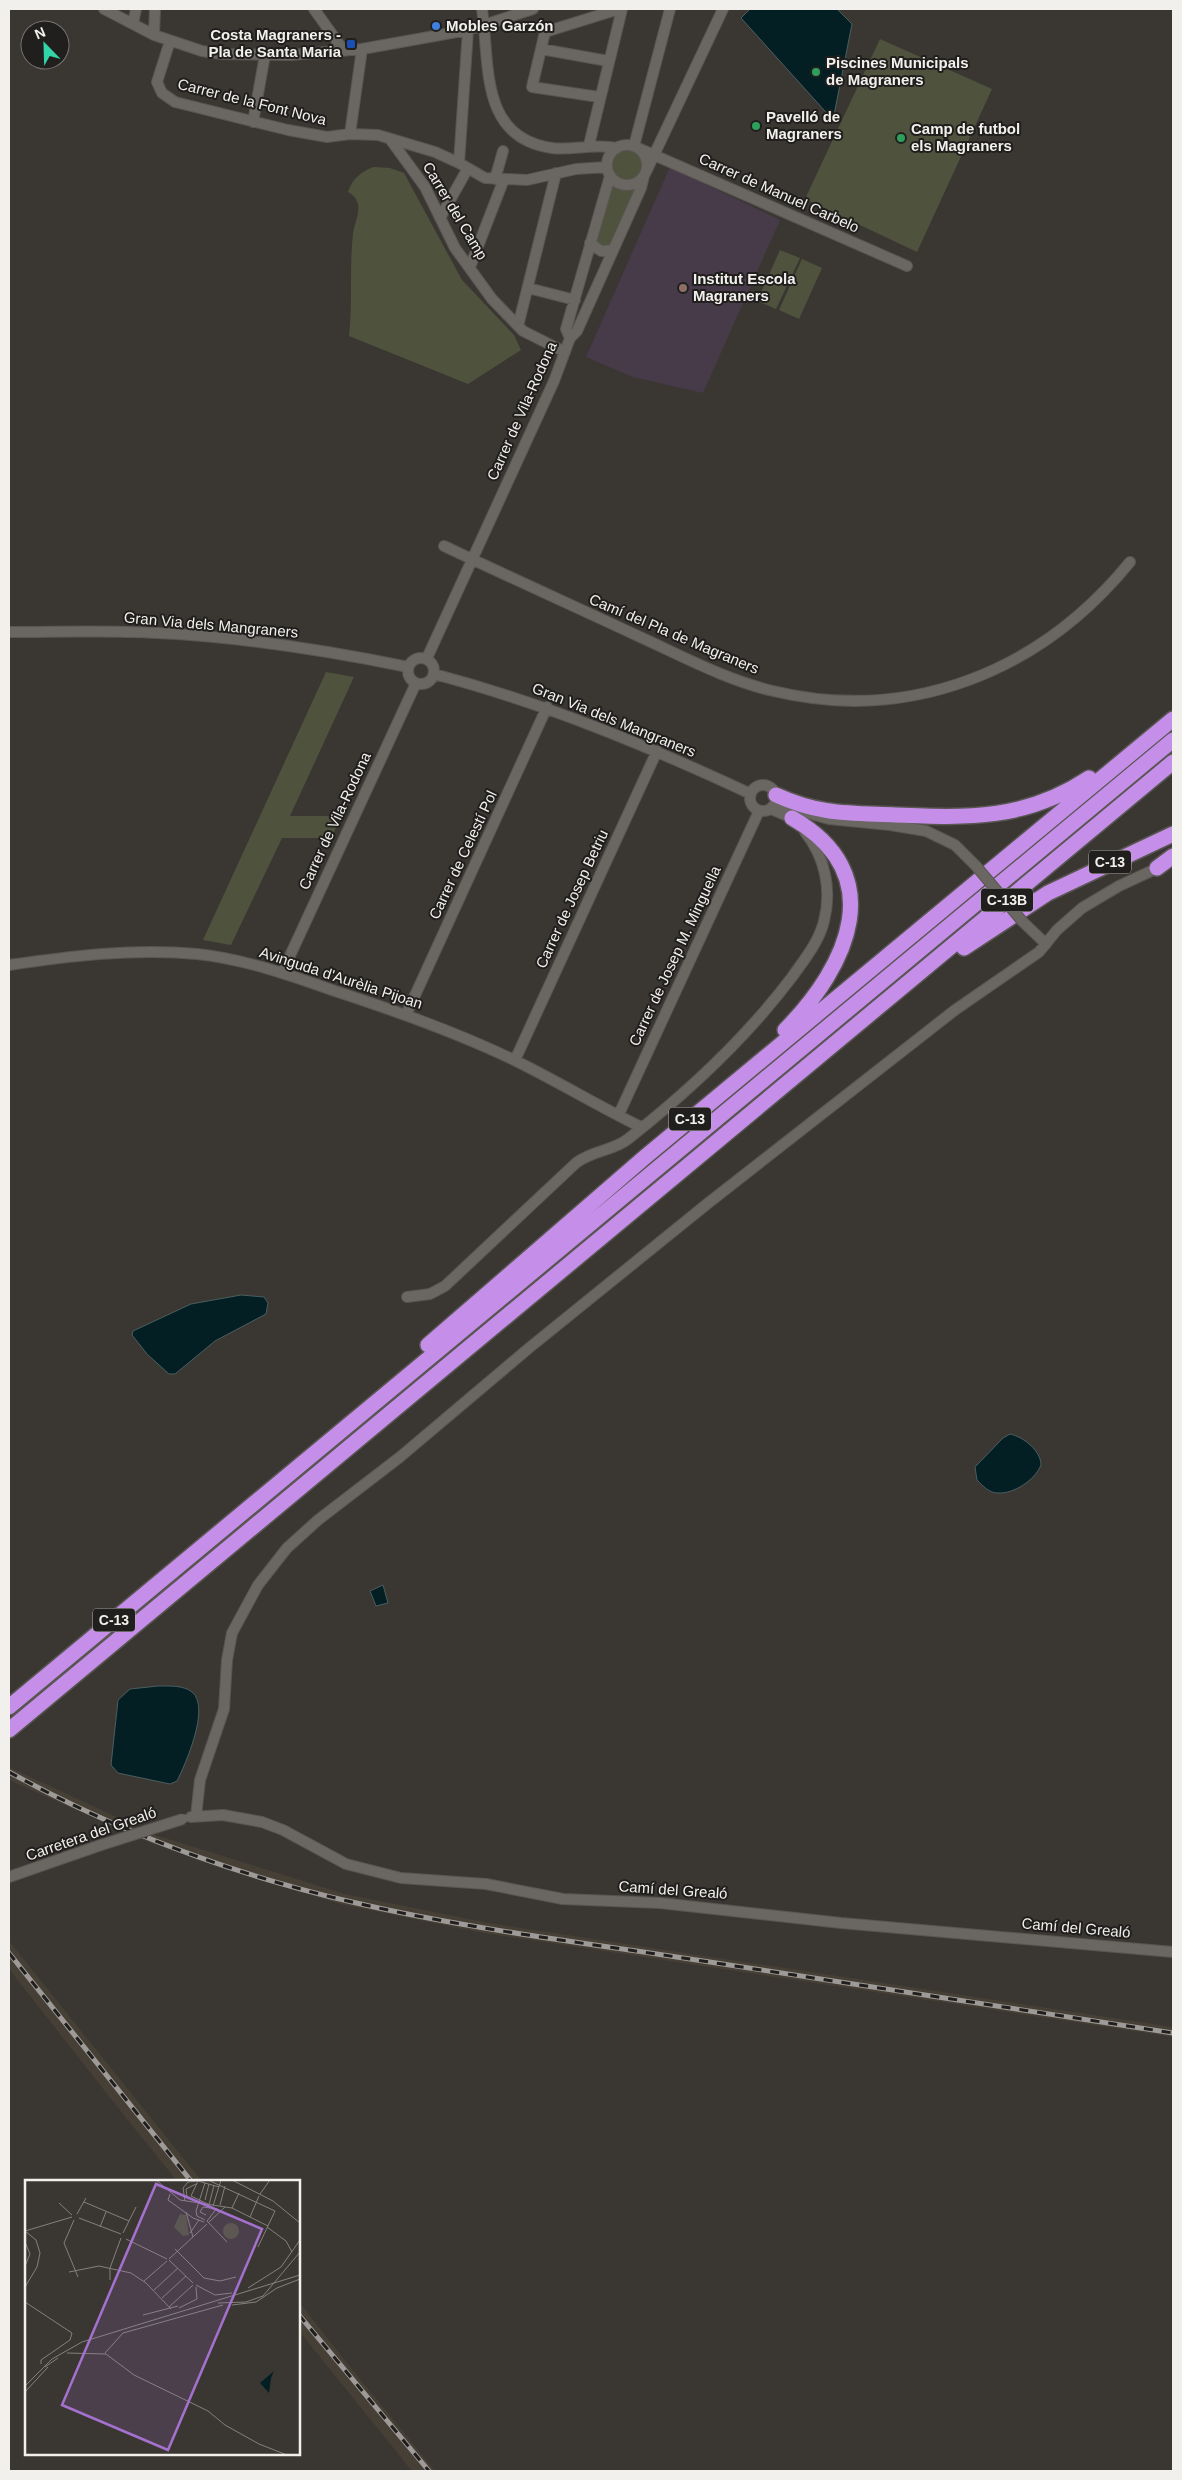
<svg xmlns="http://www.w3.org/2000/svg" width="1182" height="2480" font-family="Helvetica,sans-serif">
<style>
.built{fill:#463f35}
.education{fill:#473a49}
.green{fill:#4f533d}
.water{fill:#031f24;stroke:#4b5e60}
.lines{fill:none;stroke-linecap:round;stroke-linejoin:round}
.street-casing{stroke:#585552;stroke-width:12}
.highway-casing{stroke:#585552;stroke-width:18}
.street{stroke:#6a6762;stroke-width:10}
.highway{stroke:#c58fe9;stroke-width:15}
.rail-casing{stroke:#9d9a97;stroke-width:5}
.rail{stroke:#201f1d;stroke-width:3;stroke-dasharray:9;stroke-linecap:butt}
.street-bridge-casing{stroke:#585552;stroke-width:12;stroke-linecap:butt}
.street-bridge{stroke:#6a6762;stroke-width:10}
.shop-dot{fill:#3f7fe0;stroke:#201f1d;stroke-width:2}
.transit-dot{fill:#1a4fb4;stroke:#201f1d;stroke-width:2}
.leisure-dot{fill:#2e9e5b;stroke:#201f1d;stroke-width:2}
.education-dot{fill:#8d6e63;stroke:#201f1d;stroke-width:2}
.labels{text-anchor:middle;stroke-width:4;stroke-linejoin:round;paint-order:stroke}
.shield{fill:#201f1d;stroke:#b3b1af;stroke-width:1}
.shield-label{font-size:14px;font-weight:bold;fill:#f2f0ed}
.poi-label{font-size:15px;font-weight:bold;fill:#f2f0ed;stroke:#201f1d;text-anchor:start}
.street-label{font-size:15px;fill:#f2f0ed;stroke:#201f1d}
.inset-road{fill:none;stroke:#84817d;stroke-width:1}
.view{fill:#a571cf;fill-opacity:0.15;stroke:#a571cf;stroke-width:2.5}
.inset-edge{fill:none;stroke:#f2f0ed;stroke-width:2.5}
</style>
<rect width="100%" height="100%" fill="#3a3733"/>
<path class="built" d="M9 1767 155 1835 345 1894 488 1923 1173 2027V2037L484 1933 340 1904 151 1843 9 1780Z
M9 1941 183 2158 202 2181H177L115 2104 9 1969Z
M299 2302 342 2357 435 2471H412L299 2331Z"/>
<path class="education" d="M670 167 780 220 703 393 633 377 586 357Z"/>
<path class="green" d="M880 39 992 89 917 252 805 199Z
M612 165a15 15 0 1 1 30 0a15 15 0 1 1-30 0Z
M373 167 390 168 404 173 462 280 514 335 521 350 468 384 349 336C353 302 349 268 353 234 354 224 360 214 358 204 356 197 353 195 348 192 352 179 361 172 373 167Z
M611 185 623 190 635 189 610 245 605 247 596 242Z
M780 250 800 258 776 309 757 301Z
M802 259 822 268 799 319 779 310Z
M326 672 354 677 290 816H342L331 838H282L231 945 203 940Z"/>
<path class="water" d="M750 9H837L852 24 833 120 741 18Z
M241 1295 264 1297 268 1303 266 1314 215 1341 175 1374H169L147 1354 132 1335 133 1331 191 1304Z
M1010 1434C1024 1437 1041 1451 1041 1465 1035 1480 1014 1494 998 1493 989 1493 983 1486 977 1480L975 1467 1003 1438Z
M383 1585 388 1603 376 1606 370 1591Z
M158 1686C169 1686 183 1685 192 1692 211 1707 185 1765 177 1781L170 1784 118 1773 111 1765 118 1700 130 1689Z"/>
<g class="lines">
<g class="street-casing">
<path id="street" d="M104 9 154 35 202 51 222 54 291 55 362 49 468 30 533 9
M314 9 344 51
M482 9C490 64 479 138 552 148 573 151 592 143 617 148
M133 24 136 9
M154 35 155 9
M170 41 157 82 162 93 175 102 288 130 327 137 350 134 378 135 435 152 459 163 485 178 527 180 576 169 607 167
M541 49 608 61
M599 97 532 87 545 32 619 9
M253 122 265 55
M350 134 362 49
M390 139 425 187 455 248 492 299 523 331 565 352
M589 145 622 9
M607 165a20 20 0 1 1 40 0a20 20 0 1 1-40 0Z
M634 146 670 9
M638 148 907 266
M459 163 468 30
M646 172 723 9
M495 179 503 151
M440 218 468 168
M590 243 601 251 613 250
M470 267 504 179
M528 288 575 300
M518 326 556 173
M570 338 566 329 610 176
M444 546C509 577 574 606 638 636 682 656 726 680 773 691 911 724 1041 671 1130 562
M9 632C58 632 108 630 157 633 242 637 325 650 408 667
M408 671a13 13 0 1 1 26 0a13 13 0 1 1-26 0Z
M427 658 554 381 570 338 577 331 641 188 644 176
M434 674C544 703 648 746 751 794
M750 798a13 13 0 1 1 26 0a13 13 0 1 1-26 0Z
M778 805 829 819 890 825 926 831 955 845 976 866
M771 809 792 818 795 821
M1022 921 1046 944
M9 965C71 956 134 948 197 954 244 959 290 975 335 991 396 1011 456 1032 514 1060 557 1081 598 1106 641 1127
M282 973 416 683
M406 1015 547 707
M515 1060 657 751
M619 1114 759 811
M407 1297 430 1294 445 1286 576 1163C593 1150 613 1151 628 1139 688 1092 746 1038 792 977 804 960 819 942 824 921 832 890 825 857 805 832
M196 1816 200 1780 224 1709 227 1660 232 1633 258 1585 287 1548 318 1520 400 1457 529 1348 707 1204 955 1010 1039 952 1057 930 1082 908 1119 886 1162 866
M191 1817 223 1815 262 1822 283 1830 346 1864 401 1878 486 1884 563 1899 660 1903 841 1923 1173 1952
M9 1877 101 1845"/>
</g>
<g class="highway-casing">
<path id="highway" d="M776 795C820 815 849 813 895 815 968 818 1026 820 1089 778
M1157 868 1173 856
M964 948 1048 893 1173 834
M785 1030C849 965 890 874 792 818
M428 1345 645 1157 1173 719
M9 1707 1173 740
M9 1730 1173 762"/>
</g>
<use href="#street" class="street"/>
<use href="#highway" class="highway"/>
<g class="rail-casing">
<path id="rail" d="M9 1772C116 1831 232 1874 352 1902 463 1928 578 1942 690 1959 851 1984 1012 2008 1173 2033
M9 1953 191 2181
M299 2315 429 2471"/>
</g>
<use href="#rail" class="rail"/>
<g class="street-bridge-casing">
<path id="street-bridge" d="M976 866 1022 921
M101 1845 183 1819"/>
</g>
<use href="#street-bridge" class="street-bridge"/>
</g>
<circle class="shop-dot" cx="436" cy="26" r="5"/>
<rect class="transit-dot" x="346" y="39" width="10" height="10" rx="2.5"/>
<g class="leisure-dot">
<circle cx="816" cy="72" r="5"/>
<circle cx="756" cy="126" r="5"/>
<circle cx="901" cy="138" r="5"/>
</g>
<circle class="education-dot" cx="683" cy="288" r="5"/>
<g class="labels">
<g class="shield">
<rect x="1089" y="850.5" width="42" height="23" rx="4"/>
<rect x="981" y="888.5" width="52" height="23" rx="4"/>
<rect x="669" y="1107.5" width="42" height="23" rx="4"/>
<rect x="93" y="1608.5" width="42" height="23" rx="4"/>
</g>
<g class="shield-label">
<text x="1110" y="867">C-13</text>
<text x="1007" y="905">C-13B</text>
<text x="690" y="1124">C-13</text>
<text x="114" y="1625">C-13</text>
</g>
<g class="poi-label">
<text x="446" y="31">Mobles Garzón</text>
<text x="341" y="40" text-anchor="end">Costa Magraners -<tspan x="341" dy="17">Pla de Santa Maria</tspan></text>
<text x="826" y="68">Piscines Municipals<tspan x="826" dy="17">de Magraners</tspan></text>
<text x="766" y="122">Pavelló de<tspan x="766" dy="17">Magraners</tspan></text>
<text x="911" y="134">Camp de futbol<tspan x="911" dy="17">els Magraners</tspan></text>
<text x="693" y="284">Institut Escola<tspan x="693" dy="17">Magraners</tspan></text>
</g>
<g class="street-label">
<text transform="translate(252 102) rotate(14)" y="5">Carrer de la Font Nova</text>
<text transform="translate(779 193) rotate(24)" y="5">Carrer de Manuel Carbelo</text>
<text transform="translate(455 211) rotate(59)" y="5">Carrer del Camp</text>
<text transform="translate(522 411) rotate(-66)" y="5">Carrer de Vila-Rodona</text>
<text transform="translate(211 625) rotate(5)" y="5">Gran Via dels Mangraners</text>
<text transform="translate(674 634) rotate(23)" y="5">Camí del Pla de Magraners</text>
<text transform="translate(614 720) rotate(22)" y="5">Gran Via dels Mangraners</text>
<text transform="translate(335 821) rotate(-65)" y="5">Carrer de Vila-Rodona</text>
<text transform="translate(463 855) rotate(-65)" y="5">Carrer de Celestí Pol</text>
<text transform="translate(572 899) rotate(-65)" y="5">Carrer de Josep Betriu</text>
<text transform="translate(675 956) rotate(-65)" y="5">Carrer de Josep M. Minguella</text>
<text transform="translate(341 978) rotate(18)" y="5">Avinguda d'Aurèlia Pijoan</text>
<text transform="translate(91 1834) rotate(-19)" y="5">Carretera del Grealó</text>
<text transform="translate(673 1890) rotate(4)" y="5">Camí del Grealó</text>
<text transform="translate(1076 1928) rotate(5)" y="5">Camí del Grealó</text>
</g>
</g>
<g transform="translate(25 2180)">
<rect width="275" height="275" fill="#3a3733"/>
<path d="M155 34 161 35 164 55 158 56 149 47ZM198 51a8 8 0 1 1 16 0a8 8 0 1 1-16 0Z" fill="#4f533d"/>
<path d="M249 191 246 198 244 213 235 203Z" fill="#031f24"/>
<path class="inset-road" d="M131 0 155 20 207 28 243 46M183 0 250 31 233 67M207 0 248 21 275 43M173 1 166 16 185 25M180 3 171 31 172 36 180 40M145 14 143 20 168 38 179 42M235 14 245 0M168 19 162 17 161 9 171 4M180 20 184 4M160 21 158 8 163 2 173 1 194 7M59 22 104 41M34 23 47 35M184 25 189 5M195 25 200 6M188 26 196 0M207 28 214 13M161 32 168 57M52 34 61 18M181 35 175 32 178 27 192 29M225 37 234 16M54 38 96 54M49 40 39 63 53 97M182 41 202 62M182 41 192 28M183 43 200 27M75 47 81 32M242 47 261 61 267 72M0 51 47 37M98 53 111 27M165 53 174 40M101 59 142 79M0 62 5 74 0 86M150 69 179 98 195 101 211 97M144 79 182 44M144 80 168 103M44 92 74 86 106 93 121 103 146 129M85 100V88L96 58M119 101 142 81M171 105 190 115 207 113M0 107 12 87 15 73 11 60 0 51M223 108 256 87 275 60M129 110 153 88M137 118 161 96M0 122 47 153 45 160 16 180V184M193 123 221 122 238 116 275 72M207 125 231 122 252 108 275 99M144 127 168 105M154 128 172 119 171 107M118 135 153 126M42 173 81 174 109 195 183 231 200 245 234 264 262 275M80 173 98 153 198 125M20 187 33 178M0 206 27 179 57 162 275 95M0 212 23 187"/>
<path class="view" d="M131 4 237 49 143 270 37 225Z"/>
<rect width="275" height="275" class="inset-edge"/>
</g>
<rect width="1182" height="2480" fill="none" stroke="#f2f0ed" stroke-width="20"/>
<g transform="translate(45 45) rotate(337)"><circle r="24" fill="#201f1d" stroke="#747370"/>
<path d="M0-4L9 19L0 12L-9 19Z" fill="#33d4a8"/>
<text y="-8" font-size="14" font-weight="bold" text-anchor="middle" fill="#f2f0ed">N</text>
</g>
</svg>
